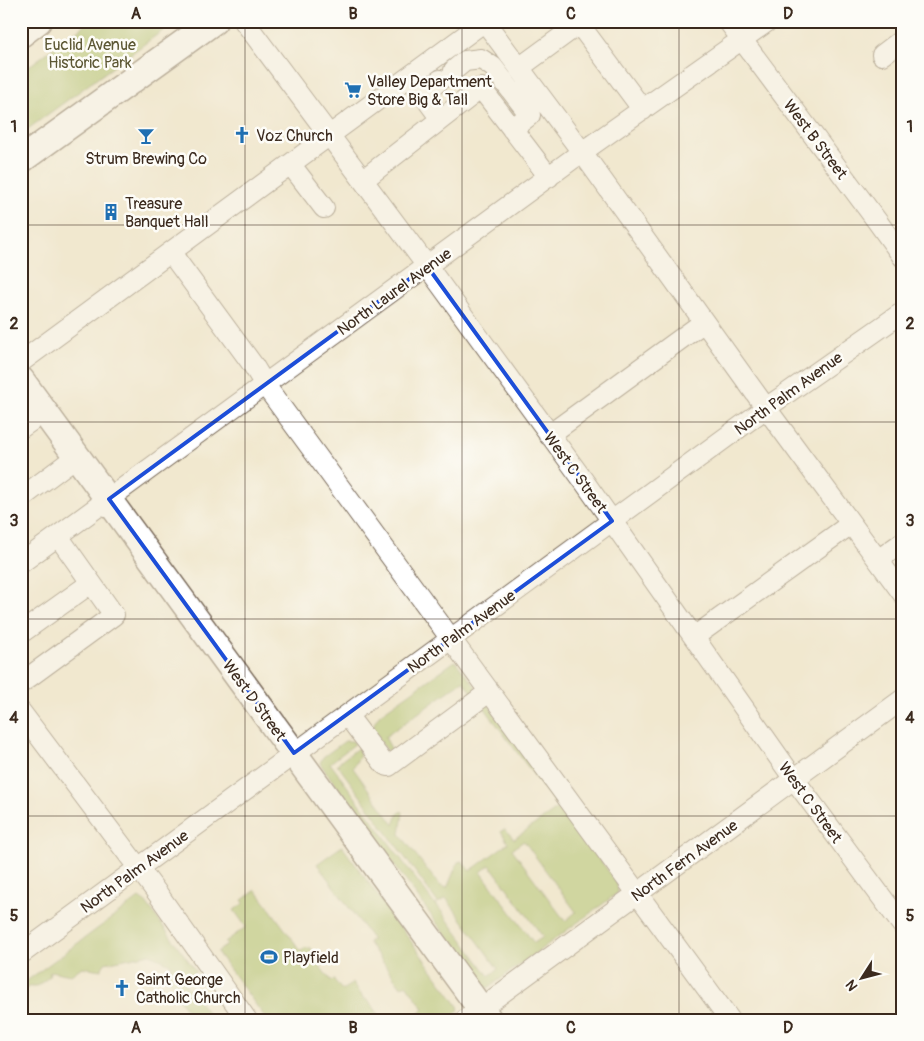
<svg xmlns="http://www.w3.org/2000/svg" width="924" height="1041" font-family="Pangolin,sans-serif">
<style>
.green{fill:#a8c066;stroke:#727542;fill-rule:evenodd}
.lines{fill:none;stroke-linecap:round;stroke-linejoin:round}
.minor-casing{stroke:#7b6c5c;stroke-width:22}
.major-casing{stroke:#7b6c5c;stroke-width:29}
.minor{stroke:#fff;stroke-width:20}
.major{stroke:#fff;stroke-width:26}
.marked{fill:none;stroke:#1d4ed8;stroke-width:4;stroke-linejoin:round}
.grid{fill:none;stroke:#3b2a1e;stroke-width:1;stroke-opacity:0.55}
.labels{text-anchor:middle;stroke-width:5;stroke-linejoin:round;paint-order:stroke}
.park-label{font-size:16px;fill:#5c5734;stroke:#fdfcf7}
.poi-label{font-size:16px;fill:#3b2a1e;stroke:#fdfcf7;text-anchor:start}
.street-label{font-size:16px;fill:#3b2a1e;stroke:#fdfcf7}
.neatline{fill:none;stroke:#3b2a1e;stroke-width:2}
.grid-label{font-size:16px;text-anchor:middle;font-weight:bold;fill:#3b2a1e}
</style>
<rect width="100%" height="100%" fill="#fdfcf7"/>
<filter id="ink" filterUnits="userSpaceOnUse"><feTurbulence type="fractalNoise" baseFrequency=".02" numOctaves="2"/><feDisplacementMap in="SourceGraphic" scale="10" xChannelSelector="R" yChannelSelector="G"/><feConvolveMatrix kernelMatrix="1 2 1 2 8 2 1 2 1" color-interpolation-filters="sRGB"/></filter>
<filter id="wash" filterUnits="userSpaceOnUse"><feTurbulence type="fractalNoise" baseFrequency=".0096" numOctaves="4" result="noise"/><feDisplacementMap in="SourceGraphic" scale="20" xChannelSelector="R" yChannelSelector="G"/><feGaussianBlur stdDeviation="1.12" result="paint"/><feColorMatrix in="noise" values="0 0 0 0 0 0 0 0 0 0 0 0 0 0 0 0 0 1.4 0 .05"/><feComposite in="paint" operator="in"/></filter>
<g filter="url(#wash)">
<rect width="100%" height="100%" fill="#f1e8cf"/>
<path class="green" d="M90 21H176L21 134V72Z
M455 661 477 688 473 693 463 681 385 737 392 750 390 752 388 751C376 736 366 732 380 714Z
M487 703 617 883 618 893 488 988 484 986 480 982 321 765 320 763 323 757 345 741H353L355 744 330 763 435 905 436 904 489 976 498 969 446 898 438 903 337 764 359 747C363 754 356 761 353 768L394 825 398 814 402 811 403 813 400 834 439 885 447 888 458 862 462 861 470 871 508 843 501 831 505 829 514 839 558 808 483 706ZM524 841 576 912 565 921 512 849ZM490 865 543 937 534 943 481 872Z
M342 846 458 1006 459 1010 448 1020H410L424 1009 406 984 401 987 368 942 372 939 317 864Z
M256 890 301 951 306 947 308 949 310 947 320 962 318 964 331 981 334 980 342 990 353 983 365 1000 367 999 380 1017 384 1015 387 1020H267L217 952 227 945 225 942 246 927 234 910 244 903 242 900Z
M139 898 146 903 196 971 183 981 213 1020H188L190 1014 180 1001 176 986 166 979 172 965 150 954 105 963 101 970 82 967 71 975 50 971 49 977 37 986H30L23 991 21 1004V985Z"/>
</g>
<g filter="url(#ink)">
<g class="lines">
<g class="minor-casing">
<path id="minor" d="M244 21 427 266 583 480 794 779 903 926
M728 21 877 221 903 257
M485 22 582 152 766 408 903 594
M882 55 903 39
M519 68 579 24 643 110
M454 70 465 61 481 59 493 67 530 115 512 129
M410 77 441 119
M423 94 440 80
M291 165 324 208
M363 180 481 88 549 177
M171 253 253 365 265 385 730 1020
M21 362 485 21
M21 428 44 412
M549 435 704 322
M21 498 77 456
M878 560 903 542
M21 563 582 152 768 21
M21 633 91 583
M694 637 851 524
M21 683 114 615 58 536
M21 712 158 894 247 1020
M347 715 385 765 389 766 489 692
M21 954 766 408 903 312
M465 1020 903 699"/>
</g>
<g class="major-casing">
<path id="major" d="M21 34 38 21
M21 160 214 21
M21 380 489 1020"/>
</g>
<use href="#minor" class="minor"/>
<use href="#major" class="major"/>
</g>
</g>
<path d="M0 0H924V1041H0ZM427 266 612 521 294 753 109 499Z" fill="#f1e8cf" fill-opacity=".55" fill-rule="evenodd"/>
<path class="marked" d="M427 266 612 521 294 753 109 499Z"/>
<path class="grid" d="M245 21V1020M462 21V1020M679 21V1020M21 225H903M21 422H903M21 619H903M21 816H903"/>
<defs>
<g id="supermarket-bare" transform="scale(1.35)"><path d="M-6-5.5h2.5l.6 2H6L4.5 2H-2.5L-4.4-4H-6ZM-1.5 3.2a1.3 1.3 0 1 0 .1 0ZM3 3.2a1.3 1.3 0 1 0 .1 0Z" fill="#1f6fb2" stroke="#fdfcf7" stroke-width="2.5" paint-order="stroke"/></g>
<g id="church-bare" transform="scale(1.35)"><path d="M-1.2-6h2.4v3.5h3.3v2.4h-3.3V6h-2.4V-.1h-3.3v-2.4h3.3Z" fill="#1f6fb2" stroke="#fdfcf7" stroke-width="2.5" paint-order="stroke"/></g>
<g id="bar-bare" transform="scale(1.35)"><path d="M-6-5H6L.8 .8V4.5H3.5V6h-7V4.5H-.8V.8Z" fill="#1f6fb2" stroke="#fdfcf7" stroke-width="2.5" paint-order="stroke"/></g>
<g id="building-bare" transform="scale(1.35)"><path d="M-4-6H4V6H1V3H-1V6H-4ZM-2.5-4.3h1.7v1.8h-1.7ZM.8-4.3h1.7v1.8H.8ZM-2.5-1h1.7V.8h-1.7ZM.8-1h1.7V.8H.8Z" fill="#1f6fb2" stroke="#fdfcf7" stroke-width="2.5" paint-order="stroke"/></g>
<g id="stadium-bare" transform="scale(1.35)"><path d="M0-5a6.5 5 0 1 0 0 10a6.5 5 0 1 0 0-10ZM-3.5-1.8h7v3.6h-7Z" fill="#1f6fb2" stroke="#fdfcf7" stroke-width="2.5" paint-order="stroke"/></g>
</defs>
<g fill-rule="evenodd">
<use href="#supermarket-bare" x="353" y="90"/>
<use href="#church-bare" x="242" y="135"/>
<use href="#bar-bare" x="146" y="136"/>
<use href="#building-bare" x="111" y="212"/>
<use href="#stadium-bare" x="269" y="957"/>
<use href="#church-bare" x="122" y="988"/>
</g>
<g class="labels">
<g class="park-label">
<text x="90" y="50">Euclid Avenue<tspan x="90" dy="18">Historic Park</tspan></text>
</g>
<g class="poi-label">
<text x="367" y="87">Valley Department<tspan x="367" dy="18">Store Big &amp; Tall</tspan></text>
<text x="256" y="141">Voz Church</text>
<text x="146" y="164" text-anchor="middle">Strum Brewing Co</text>
<text x="125" y="209">Treasure<tspan x="125" dy="18">Banquet Hall</tspan></text>
<text x="283" y="963">Playfield</text>
<text x="136" y="985">Saint George<tspan x="136" dy="18">Catholic Church</tspan></text>
</g>
<g class="street-label">
<text transform="translate(816 139) rotate(53)" y="6">West B Street</text>
<text transform="translate(394 291) rotate(-36)" y="6">North Laurel Avenue</text>
<text transform="translate(788 393) rotate(-36)" y="6">North Palm Avenue</text>
<text transform="translate(576 472) rotate(54)" y="6">West C Street</text>
<text transform="translate(461 631) rotate(-36)" y="6">North Palm Avenue</text>
<text transform="translate(255 700) rotate(54)" y="6">West D Street</text>
<text transform="translate(811 802) rotate(54)" y="6">West C Street</text>
<text transform="translate(684 860) rotate(-36)" y="6">North Fern Avenue</text>
<text transform="translate(134 871) rotate(-36)" y="6">North Palm Avenue</text>
</g>
</g>
<rect width="924" height="1041" fill="none" stroke="#fdfcf7" stroke-width="55"/>
<g transform="translate(862 978) rotate(234)" stroke="#fdfcf7" stroke-width="4" paint-order="stroke">
<path d="M0-4L9 19L0 12L-9 19Z" fill="#3b2a1e"/>
<text y="-8" font-size="14" font-weight="bold" text-anchor="middle" fill="#3b2a1e">N</text>
</g>
<rect x="28" y="28" width="868" height="986" class="neatline"/>
<g class="grid-label">
<text x="136" y="19">A</text>
<text x="353" y="19">B</text>
<text x="571" y="19">C</text>
<text x="788" y="19">D</text>
<text x="14" y="132">1</text>
<text x="910" y="132">1</text>
<text x="14" y="329">2</text>
<text x="910" y="329">2</text>
<text x="14" y="526">3</text>
<text x="910" y="526">3</text>
<text x="14" y="723">4</text>
<text x="910" y="723">4</text>
<text x="14" y="921">5</text>
<text x="910" y="921">5</text>
<text x="136" y="1033">A</text>
<text x="353" y="1033">B</text>
<text x="571" y="1033">C</text>
<text x="788" y="1033">D</text>
</g>
</svg>
